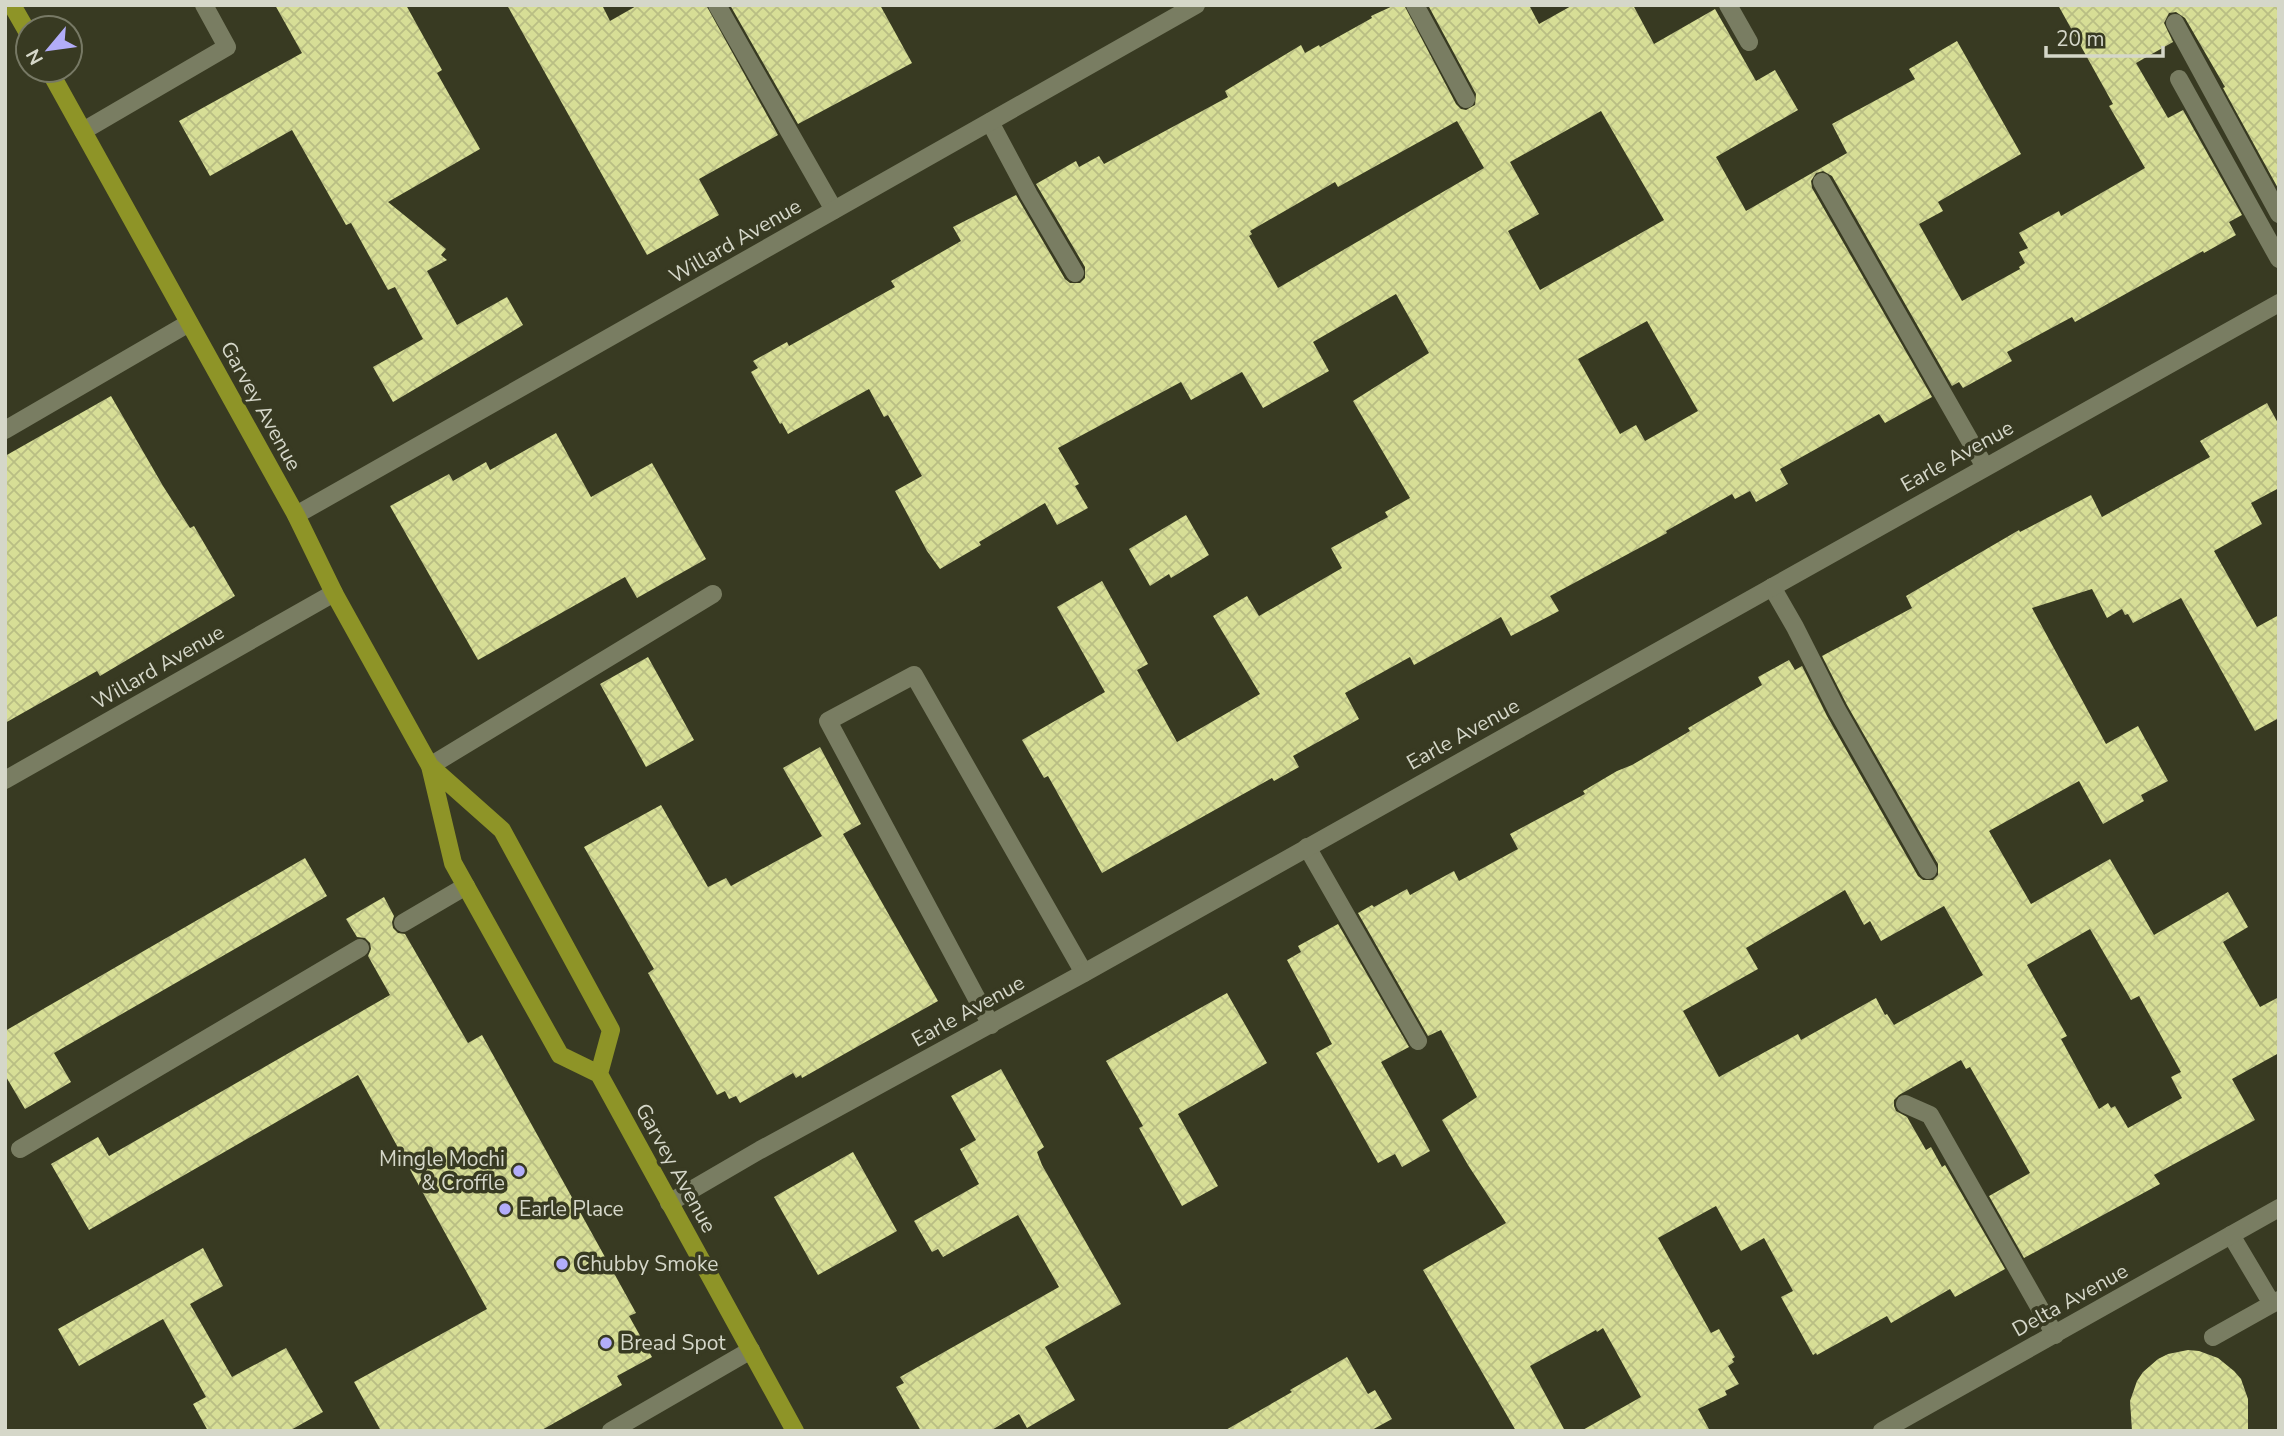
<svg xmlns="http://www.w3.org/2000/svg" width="2284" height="1436" font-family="'Nunito Sans',sans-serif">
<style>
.building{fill:url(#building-cross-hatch);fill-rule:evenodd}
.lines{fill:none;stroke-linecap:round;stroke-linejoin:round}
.lane{stroke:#797d62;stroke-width:18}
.street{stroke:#797d62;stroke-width:18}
.primary{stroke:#8e9427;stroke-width:18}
.poi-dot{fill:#b2adf9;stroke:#383a22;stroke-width:2.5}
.labels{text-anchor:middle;stroke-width:7;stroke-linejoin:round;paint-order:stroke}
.street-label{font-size:21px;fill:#d5d7c9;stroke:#383a22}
.poi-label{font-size:21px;fill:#d5d7c9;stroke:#383a22;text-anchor:start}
</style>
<defs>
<pattern id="building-cross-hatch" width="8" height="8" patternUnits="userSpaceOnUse" patternTransform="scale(1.75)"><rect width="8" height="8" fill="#d7de96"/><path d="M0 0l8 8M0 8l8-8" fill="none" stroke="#b9be84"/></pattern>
</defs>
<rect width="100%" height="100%" fill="#383a22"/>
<path class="building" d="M275 5H406L442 70 437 73 480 149 388 202 446 249 441 255 447 260 427 271 457 325 507 297 523 325 393 402 373 367 423 339 395 287 388 290 351 223 346 225 292 130 210 176 179 121 302 53Z
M507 5H602L610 21 638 5H706L778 135 699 179 719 215 647 255Z
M730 5H880L912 63 798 124Z
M1395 5H1404L1456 104 1461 109 1466 110 1475 105 1476 94 1428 5H1529L1539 24 1573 5H1633L1654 44 1715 9 1756 81 1775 70 1798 110 1716 157 1746 211 1847 153 1832 124 1915 79 1909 69 1957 41 2021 154 1938 202 1943 211 1919 224 1962 301 2020 269 2019 267 2025 263 2019 252 2028 248 2019 233 2059 211 2061 216 2145 168 2109 106 2113 104 2058 5H2279V190L2223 88 2225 87 2185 18 2176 12 2169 13 2164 23 2173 42 2136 63 2168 118 2183 110 2242 215 2229 222 2236 235 2204 253 2203 251 2075 322 2072 317 2007 352 2012 361 1963 388 1959 382 1952 386 1832 176 1823 171 1816 173 1811 181 1812 188 1932 397 1885 423 1879 414 1780 469 1788 484 1756 502 1750 491 1735 499 1732 494 1666 531 1667 533 1550 596 1559 611 1511 636 1501 617 1414 665 1410 657 1345 693 1359 719 1293 756 1299 767 1274 781 1272 778 1102 873 1048 776 1044 778 1022 740 1105 692 1057 607 1102 581 1148 664 1137 670 1177 742 1260 694 1213 616 1247 596 1259 616 1342 568 1331 548 1388 517 1385 512 1410 498 1353 401 1429 353 1396 294 1313 342 1329 371 1263 408 1242 372 1191 400 1181 382 1058 448 1079 484 1075 486 1088 508 1057 525 1045 503 979 542 981 545 940 569 927 551 895 491 922 476 888 415 884 417 869 389 788 434 782 423 780 424 751 372 758 368 753 361 787 342 789 346 895 287 891 281 961 241 953 227 1016 195 1065 279 1070 283H1080L1085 278V267L1036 184 1076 161 1079 167 1099 156 1104 164 1228 97 1225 91 1301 45 1305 53 1319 45 1320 47 1372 18 1371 16ZM1601 111 1664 220 1540 290 1508 231 1539 214 1510 162ZM1457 121 1484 168 1278 288 1249 236 1252 234 1250 231 1335 182 1338 187ZM1647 321 1698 411 1645 441 1636 425 1620 434 1578 359Z
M111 396 163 486 190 528 194 526 235 596 100 676 97 671 5 723V456Z
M2267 403 2279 425V488L2251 503 2262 524 2214 551 2257 627 2279 615V718L2255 731 2181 598 2133 623 2128 614 2125 615 2122 609 2107 618 2092 589 2032 608 2106 744 2138 726 2168 781 2141 795 2144 801 2103 824 2079 781 1989 831 2031 904 2110 859 2154 935 2228 892 2248 927 2223 942 2260 1007 2279 997V1053L2232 1079 2255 1120 2154 1175 2160 1184 2024 1258 1989 1196 2030 1173 1970 1067 1966 1069 1961 1060 1899 1095 1894 1100V1106L1896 1111 1907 1117 1926 1150 1931 1147 1942 1167 1945 1165 2005 1269 1955 1297 1950 1289 1891 1323 1887 1316 1817 1355 1816 1353 1813 1355 1781 1297 1793 1291 1764 1238 1741 1251 1716 1206 1658 1238 1711 1333 1719 1329 1735 1357 1732 1359 1734 1362 1728 1366 1739 1384 1725 1391 1727 1395 1698 1409 1710 1431H1581L1641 1397 1603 1328 1597 1332 1596 1330 1530 1366 1565 1431H1516L1423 1270 1506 1223 1468 1165 1442 1120 1477 1097 1441 1030 1428 1036 1358 913 1372 905 1374 907 1407 889 1410 895 1454 871 1459 881 1518 849 1510 834 1585 794 1583 791 1617 771 1632 765 1690 731 1688 728 1762 685 1758 677 1789 660 1795 670 1802 666 1827 716 1918 876 1923 880H1933L1938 875V864L1847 705 1822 656 1912 608 1906 596 2019 530 2020 532 2091 495 2102 517 2210 457 2200 441ZM1845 890 1864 925 1870 921 1881 941 1944 906 1983 975 1894 1025 1887 1014 1885 1015 1876 998 1801 1040 1798 1034 1719 1077 1683 1011 1758 969 1746 948ZM2090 929 2131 1000 2139 996 2181 1072 2171 1077 2182 1098 2128 1128 2115 1106 2111 1108 2108 1103 2099 1109 2061 1039 2067 1036 2027 965Z
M556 433 591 497 652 463 706 559 637 598 625 577 478 660 390 506 449 474 453 481 486 462 490 470Z
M1186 515 1209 555 1171 578 1169 574 1150 586 1129 549Z
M648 657 694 740 646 767 600 684Z
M820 747 861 824 843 834 938 1001 802 1078 801 1075 796 1078 793 1073 740 1103 736 1096 729 1099 725 1091 717 1095 648 973 654 969 584 847 661 805 708 887 726 878 731 886 822 836 783 768Z
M305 858 327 896 54 1053 71 1082 25 1109 5 1075V1031Z
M384 897 394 916 392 922 393 928 398 933 405 934 468 1043 482 1035 636 1313 629 1316 652 1357 617 1376 622 1385 540 1431H381L354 1382 487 1309 358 1075 89 1230 51 1164 98 1137 109 1156 390 995 368 956 371 949 370 943 365 938 357 937 346 919Z
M1338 924 1409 1047 1381 1062 1430 1151 1402 1167 1395 1154 1378 1163 1336 1088 1316 1053 1332 1044 1287 960 1301 952 1298 946Z
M1227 993 1267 1063 1178 1114 1218 1186 1182 1206 1139 1128 1143 1126 1106 1061Z
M1001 1069 1044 1147 1037 1152 1042 1165 1121 1304 1045 1347 1075 1400 1027 1428 1019 1414 990 1431H921L896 1387 904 1383 900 1377 1059 1287 1018 1215 943 1257 938 1249 932 1252 914 1221 979 1184 960 1149 976 1140 951 1096Z
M853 1152 897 1231 818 1275 774 1197Z
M203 1248 223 1286 190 1304 232 1377 286 1348 323 1412 289 1431H208L193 1404 206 1397 163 1319 79 1366 58 1329Z
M2188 1350 2199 1351 2218 1358 2234 1371 2241 1379 2248 1399V1431H2132L2130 1401 2137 1381 2143 1372 2158 1359 2168 1354Z
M1347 1357 1368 1394 1375 1390 1392 1419 1370 1431H1224L1292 1392 1290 1390Z"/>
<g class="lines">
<path class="lane" d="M717 5 834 210
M1415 5 1466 99
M1728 5 1749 42
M2175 23 2279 214
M2179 79 2279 259
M990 122 1029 195 1075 273
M83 131 227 47 204 5
M1822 182 1985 467
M5 430 189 323
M1772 587 1795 627 1837 710 1928 870
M430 766 713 594
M1307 847 1418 1041
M403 923 466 886
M991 1025 828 721 914 675 1084 973
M1905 1104 1930 1115 2055 1335
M20 1149 360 948
M2231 1235 2272 1304
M2213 1337 2279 1300"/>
<path class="street" d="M296 515 1196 5
M5 780 334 593
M669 1203 760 1150 1084 973 2279 303
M611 1431 751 1350
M1882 1431 2279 1208"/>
<path class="primary" d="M12 5 28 33
M49 70 296 515 334 593 430 766 453 863 560 1055 599 1074 795 1431
M430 766 502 830 611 1030 599 1074"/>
</g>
<g class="poi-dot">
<circle cx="519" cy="1171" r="7"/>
<circle cx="505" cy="1209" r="7"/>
<circle cx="562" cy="1264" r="7"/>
<circle cx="606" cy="1343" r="7"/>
</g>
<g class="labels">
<g class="street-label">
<text transform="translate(735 241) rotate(-30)" y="7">Willard Avenue</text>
<text transform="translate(261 406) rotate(61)" y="7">Garvey Avenue</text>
<text transform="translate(1957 456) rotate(-29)" y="7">Earle Avenue</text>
<text transform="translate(158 667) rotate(-30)" y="7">Willard Avenue</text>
<text transform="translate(1463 734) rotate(-29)" y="7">Earle Avenue</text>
<text transform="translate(968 1011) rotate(-29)" y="7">Earle Avenue</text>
<text transform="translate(676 1168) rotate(61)" y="7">Garvey Avenue</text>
<text transform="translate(2070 1300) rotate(-29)" y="7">Delta Avenue</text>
</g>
<g class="poi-label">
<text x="505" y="1166" text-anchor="end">Mingle Mochi<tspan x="505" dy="24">&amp; Croffle</tspan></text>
<text x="519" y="1216">Earle Place</text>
<text x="576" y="1271">Chubby Smoke</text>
<text x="620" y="1350">Bread Spot</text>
</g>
</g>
<rect width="2284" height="1436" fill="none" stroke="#d5d7c9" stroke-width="14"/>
<g transform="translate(49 49) rotate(241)"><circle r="33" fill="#383a22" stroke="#777965" stroke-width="2"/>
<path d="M0-5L12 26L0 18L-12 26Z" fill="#b2adf9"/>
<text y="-10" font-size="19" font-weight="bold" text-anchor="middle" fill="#d5d7c9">N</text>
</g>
<path d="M2046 46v10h117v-10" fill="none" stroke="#d5d7c9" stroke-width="3.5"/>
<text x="2056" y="46" font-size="21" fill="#d5d7c9" stroke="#383a22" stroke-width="5" paint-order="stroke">20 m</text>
</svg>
